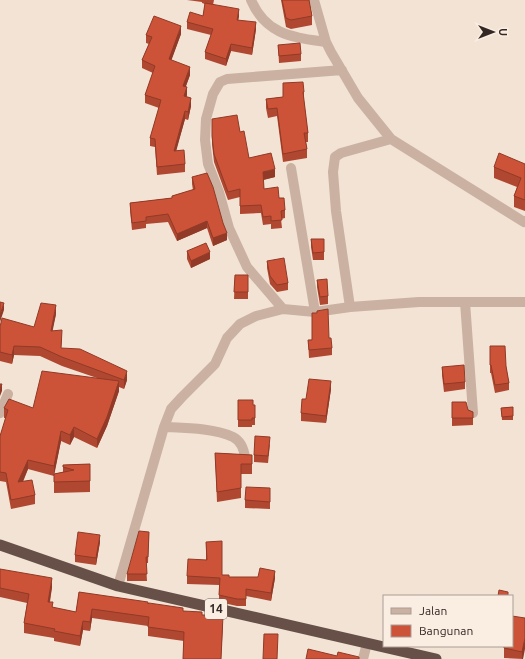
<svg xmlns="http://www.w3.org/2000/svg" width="525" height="659" font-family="Ubuntu,sans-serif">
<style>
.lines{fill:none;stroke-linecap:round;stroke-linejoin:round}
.minor{stroke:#cab1a1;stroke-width:10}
.trunk{stroke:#665048;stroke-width:11}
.wall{fill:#b04730}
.shaded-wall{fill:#903a27}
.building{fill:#cd5338;stroke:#903a27}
.labels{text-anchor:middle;stroke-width:4;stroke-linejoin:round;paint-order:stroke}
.shield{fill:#faede1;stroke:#6f635d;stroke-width:1}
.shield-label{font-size:12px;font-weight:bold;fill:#342824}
</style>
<rect width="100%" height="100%" fill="#f2e3d5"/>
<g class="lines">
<path class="minor" d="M251 0C266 35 292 37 326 42
M314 0 326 42 331 52 358 98 391 139 524 222 525 221
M291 168 315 312
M465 302 473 413
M350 307 336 211 333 172 335 157 341 153 391 139
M283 309 247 267 229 228 219 192 208 164 205 140 206 119 213 94 220 82 227 79 342 70
M0 413 8 394
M164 427C185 428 214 428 233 437 241 441 244 449 245 458
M118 586 164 427 171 409 182 397 215 364 227 338 240 324 256 316 283 309 315 312 350 307 419 302H525
M363 659 367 643"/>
<path class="trunk" d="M0 545 118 586 436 659"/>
</g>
<path class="wall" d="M187 0H214L213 5 239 16 238 20 256 29 252 55 231 51 226 66 205 59V52L211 35 187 29V22L203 16 205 4 202 3V2Z
M281 0H309L312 16V25L291 29 286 27Z
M181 34 171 60 190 75 186 86 187 95 186 97 191 106 188 120 185 119 176 150 185 164V172L157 175 155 147 150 146V138L159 108 145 103V95L153 73 142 68V60L149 44 146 43V35Z
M278 45 301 54V61L279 63Z
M304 92V101L308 133V142H306L307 149V158L283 162 277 116 268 118 266 108V99L283 97Z
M212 119 240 132 249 158 275 177 263 180 264 189 279 198 285 210V218L281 219 282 228 271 229V224L263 225 261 213 240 214V197L228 200 214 162 212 144Z
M525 164V211L514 207V196L517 187 494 178V167Z
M192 177 227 240 213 246 207 228 177 241 168 222 146 224V228L132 230 130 210V203L172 198V196L193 190 192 184Z
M311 239H324V260H313L311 247Z
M187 251 210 259 191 268 187 259Z
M267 261 288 283V290L277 292 270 284 267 268Z
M235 275H248V299H234Z
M317 280 328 296V304L320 305 317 287Z
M56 314 52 331 62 339 61 348 127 380 124 389 119 387V391L107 426 97 448 74 437 70 445 61 441 54 474 63 472V465L90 464V492L54 493V474V476L28 469 23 482 35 495V504L11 509 6 482 0 481V436L6 418H4V408H33L97 378 62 366 40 356 14 355 12 364 0 361V327H34Z
M329 338 332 348V355L309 358 308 340Z
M490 346 506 366 509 383V390L495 393 491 373H490Z
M442 367 465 382V389L444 392 442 375Z
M331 389 326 423 301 421V413L306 399Z
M238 400 253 405H255V425H252V427H238Z
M452 402 473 412V425L452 426Z
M513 407V420H502L501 408Z
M270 444 268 463 254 462V455Z
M215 453 252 455V474H241V498L217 502Z
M270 495V509L245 508V500Z
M149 532 148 563H146L147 581H127V574Z
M100 542 96 565 75 562V555Z
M206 542 222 575 229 577 275 578 271 601 246 596V606H237L219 602V585L187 584V576L206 560Z
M0 569 52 587 50 602 53 608 76 612 79 592 148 604 202 615 223 625 221 659H183L184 641 148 636V626L92 618 90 631 83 630 80 646 54 641V638L24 633V623L27 603 0 597Z
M525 618 523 659 504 658V648Z"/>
<path class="shaded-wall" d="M239 9V16L237 27V20Z
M256 22V29L252 55V48Z
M181 26V34L169 67V59Z
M231 44V51L226 66V59Z
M190 67V75L183 94V86Z
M187 87V95L184 104V96Z
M191 98V106L188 120V112Z
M185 111V119L174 159V151Z
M275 169V177L263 180V172Z
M207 221V228L177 241V234Z
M227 233V240L213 246V238Z
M210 252V259L191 268V261Z
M4 303V310L0 322V315Z
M56 305V314L51 339V331Z
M14 346V355L12 364V355Z
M127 371V380L124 389V380Z
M119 381V391L107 426 97 448V439Z
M331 381V389L326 423V416Z
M2 384V391L0 396V389Z
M74 427V437L70 445V435Z
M61 431V441L54 476V466Z
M28 460V469L18 492V482Z
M100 535V542L96 565V558Z
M275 571V578L271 601V593Z
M52 578V587L48 611V602Z
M92 609V618L90 631V622Z
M83 621V630L80 646V636Z
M525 638V649L523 659H522V652Z"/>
<path class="building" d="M282 0H309L312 16 291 20 286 18Z
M205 3 239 9 237 20 256 22 252 48 231 44 226 59 205 52 213 29 187 22 190 12 203 16Z
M154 16 181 26 169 59 190 67 183 86 187 87 184 96 191 98 188 112 185 111 174 151 184 150 185 164 157 167 155 139 150 138 161 100 145 95 155 66 142 60 152 37 146 35Z
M300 43 301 54 279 56 278 45Z
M303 82 304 92H303L308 133H304L307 149 283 154 277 108 268 109 266 99 283 97V83Z
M237 115 240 132 244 131 249 158 271 153 275 169 263 172 264 189 278 187 279 198H284L285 210 281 211 282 220 271 221V216L263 217 261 205 240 206V189L228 192 214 154 212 136V119Z
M499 153 525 164V200L514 196 521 178 494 167Z
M207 173 213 187 223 223 227 233 213 238 207 221 177 234 168 214 146 217V221L132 223 130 203 172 198V196L195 189 192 177Z
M311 239H324V252L313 253Z
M206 243 210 252 191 261 187 251Z
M284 258 288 283 277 285 270 276 267 261Z
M235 275H248V292H234Z
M327 279 328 296 320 297 317 280Z
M0 302 4 303 0 315Z
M41 303 56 305 51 331 62 330 61 348 80 349 127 371 124 380 62 357 40 347 14 346 12 355 0 352V327L2 318 34 327Z
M328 309 329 338H331L332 348 309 350 308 340H312V313H317V311Z
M490 346H505L506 366 509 383 495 385 491 365H490Z
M464 365 465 382 444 384 442 367Z
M42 371 119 381 107 417 97 439 74 427 70 435 61 431 54 466 28 460 18 482 32 480 35 495 11 500 6 473 0 472V436L8 410 4 408 9 399 33 408Z
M309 379 331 381 326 416 301 413 302 399H306Z
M0 384H2L0 389Z
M238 400H253V405H255V418H252V420H238Z
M452 402H466L468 410 473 412V418H452Z
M513 407V416L502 417 501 408Z
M255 436 270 437 268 456 254 455Z
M215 453 252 455V464H241V488L217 492Z
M90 464V481L54 482V474L74 470 63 467V465Z
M246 487 270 488V502L245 500Z
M139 531 149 532 148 557H146L147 574H127Z
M78 532 100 535 96 558 75 555Z
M222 541V575H229V577H258L260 568 275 571 271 593 246 589V599H237L219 595 220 578 187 576 188 559 207 560 206 542Z
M0 569 52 578 48 602H53L52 607 76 612 79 592 148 602V604L149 603 183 608V611L202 612V615H223L221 659H183L184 632 148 627 149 617 92 609 90 622 83 621 80 636 54 631 55 629 24 623 29 594 0 588Z
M499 590 508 592V596H498Z
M512 616 525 618V638L522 652 504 648V646H512Z
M264 634H278L277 659H263Z
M308 649 337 656 338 652 359 657V659H306Z"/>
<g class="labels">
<rect class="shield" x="205" y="599" width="22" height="20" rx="3"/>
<g class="shield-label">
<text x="216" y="613">14</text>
</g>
</g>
<rect x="383" y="595" width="130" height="52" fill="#faede1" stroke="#ab9e95"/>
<rect x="391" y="608" width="20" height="6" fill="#cab1a1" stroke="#ab9e95"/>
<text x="419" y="615" font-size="12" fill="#342824">Jalan</text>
<rect x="391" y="625" width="20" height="12" fill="#cd5338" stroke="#ab9e95"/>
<text x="419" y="635" font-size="12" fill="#342824">Bangunan</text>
<g transform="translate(493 32) rotate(90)" stroke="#faede1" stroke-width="3" paint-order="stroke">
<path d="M0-3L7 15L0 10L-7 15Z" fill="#342824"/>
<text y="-6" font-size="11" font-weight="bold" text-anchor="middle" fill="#342824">U</text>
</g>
</svg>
